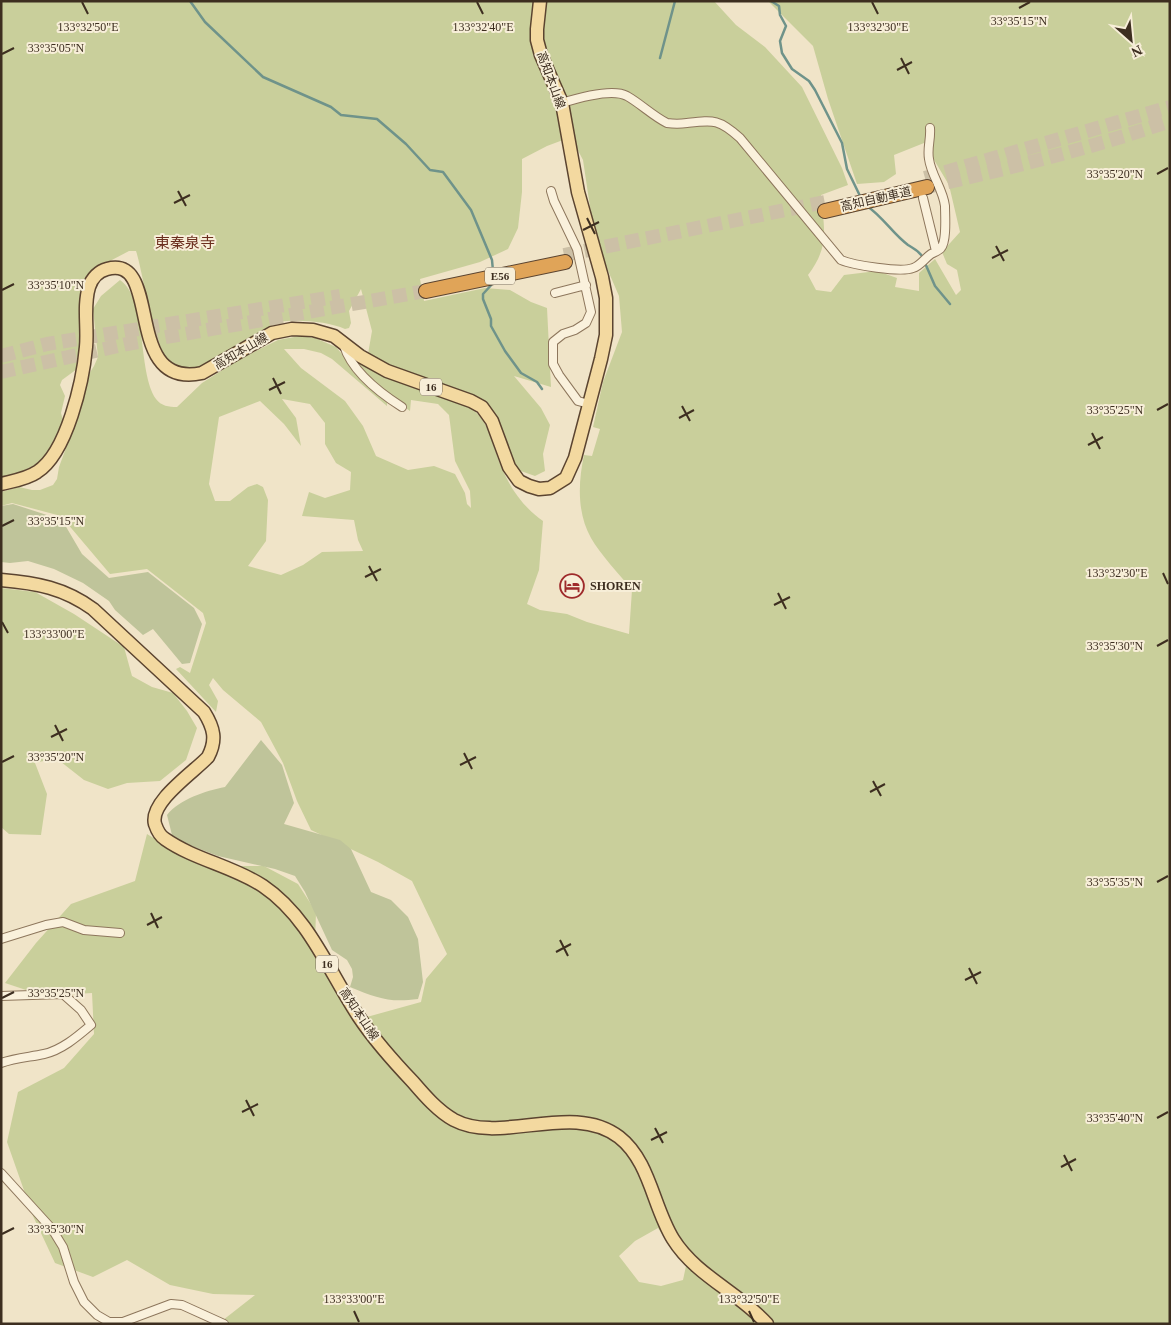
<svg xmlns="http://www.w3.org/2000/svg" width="1171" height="1325" font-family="'Times New Roman','Noto Sans JP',serif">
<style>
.green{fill:#c9cf9b;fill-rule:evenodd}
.cemetery{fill:#bfc49a}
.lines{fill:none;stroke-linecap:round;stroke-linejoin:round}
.stream{stroke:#6f938a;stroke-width:2.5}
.motorway-tunnel{stroke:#ccc0a6;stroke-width:14;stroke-dasharray:14 7;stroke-linecap:butt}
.minor-casing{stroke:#8d765c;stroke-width:10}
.primary-casing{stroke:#5b4430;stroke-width:15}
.motorway-casing{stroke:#5b4430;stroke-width:16}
.minor{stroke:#faf1dc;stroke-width:8}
.primary{stroke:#f3d9a0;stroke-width:12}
.motorway{stroke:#e0a458;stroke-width:14}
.ticks{fill:none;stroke:#3d2e20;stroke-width:2}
.labels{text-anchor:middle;stroke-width:4;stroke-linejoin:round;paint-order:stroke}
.shield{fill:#f7eed8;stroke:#756857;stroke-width:1}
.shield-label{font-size:11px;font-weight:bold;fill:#3d2e20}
.street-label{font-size:12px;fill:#3d2e20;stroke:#f7eed8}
.poi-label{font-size:12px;font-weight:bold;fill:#3d2e20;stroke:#f7eed8;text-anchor:start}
.quarter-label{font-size:15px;fill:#6b2e1e;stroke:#f7eed8}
.ticks-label{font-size:12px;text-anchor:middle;fill:#3d2e20;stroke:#f7eed8;stroke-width:4;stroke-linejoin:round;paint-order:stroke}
</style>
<rect width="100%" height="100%" fill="#f0e4c8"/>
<path class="green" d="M1 1H714L736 25 765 47 802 87 842 168 848 185 821 195C824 229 830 246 808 275L816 290 831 292 844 275 877 271 897 278 895 287 919 291V273L935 259 956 295 961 290 957 270 947 264 942 252 960 232 949 185 924 143 894 155 896 174 884 182 857 184 828 99 813 46 768 1H1170V1324H218L255 1295 213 1294 170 1285 127 1260 93 1277 55 1263 33 1216 7 1142 18 1092 64 1068 94 1034 92 993 44 996 5 983 36 943 71 904 135 881 147 834 191 861 235 866H264L298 884 316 912 315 943 356 1020 421 1002 426 979 447 954 412 881 378 862 311 830 297 801 283 763 261 722 223 690 213 678 209 685 218 701 216 712 176 669 180 667 190 673 206 623 203 613 147 569 110 574 61 516 12 503 1 506V492L19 487 32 490H40L53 485 57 479 59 467 79 413 89 374 94 366 98 357 93 309 101 296 120 280C148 299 137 371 156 399 161 406 169 407 177 407L202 383 240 359 278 340 300 336 315 338 336 347 360 375 387 401V406L332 359 321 353 304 349H284L301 368 345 401 363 426 376 456 408 470 434 466 455 474 465 493 467 504 471 508 470 491 455 461 449 415 438 404 411 400 410 411 382 391 352 357 376 373 468 406C490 420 491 443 501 466 510 488 523 507 543 521L539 570 527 604 540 610 567 614 587 622 629 634 632 590C620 575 600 554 591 538 577 513 578 483 584 455L592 456 600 429 593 427 603 382 622 332 619 296 606 266 593 227 583 160 571 137 547 146 522 159V192L518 228 508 249 480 262 420 279 424 301 485 288 510 290 531 302 547 308 551 387 514 376 541 408 550 425 543 454 545 471 535 476 518 470C506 446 503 418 483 401L380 362 368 354 372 331 361 289 349 311 351 323 349 328 345 329C328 321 297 319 278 322L204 365C195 369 183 371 174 366 153 354 144 275 136 251H129L91 271 83 280 80 291 81 350 77 369 62 380 60 385 65 396 61 413 63 420C45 459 44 466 1 478ZM282 399 310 404 325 423V444L336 463 351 472 350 490 325 498 309 492 302 516 354 520 358 540 363 551 322 552 303 565 281 575 248 566 266 541 268 500 263 487 257 484 248 487 230 501H215L209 484 219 417 260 401 284 424 301 446 296 418ZM658 1228 673 1251 686 1266 683 1280 661 1286 639 1282 619 1256 635 1241Z
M1 588 35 592 74 614 124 647 132 676 152 687 173 693 187 711 197 728 186 760 160 781 127 783 108 789 84 780 56 758 35 763 47 794 41 835 9 834 1 827Z"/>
<path class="cemetery" d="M13 504 50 516 49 524 65 525 82 554 109 578 148 572 194 608 202 624 190 663 182 664 153 629 143 635 115 610 109 601 83 583 54 569 28 561 10 563 1 562V506Z
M261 740 282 765 294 803 284 824 340 840 351 849 371 892 391 900 408 917 418 939 423 982 418 999C389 1003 377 998 350 987L353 977 352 969 347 960 332 950 305 892 295 876 275 869 218 856 184 843 172 835 167 815C180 799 205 791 225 787Z"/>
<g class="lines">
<path class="stream" d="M190 1 205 22 263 77 331 107 341 115 377 119 406 144 430 170 443 172 471 210 492 260 493 271
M771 1 779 6 780 15 786 26 780 41 782 53 792 69 809 81 815 90 842 143 847 169 861 198
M660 58 675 1
M867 206C883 217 893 234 908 245 914 249 920 251 923 258
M925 263 935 286 950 304
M494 282 483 294V299L491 319V326L505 351 521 373 537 382 542 389"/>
<path class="motorway-tunnel" d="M925 178 1170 107
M927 187C1010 168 1089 149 1170 121
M564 255 825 202
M1 356 47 344 340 296
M1 372 127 344 426 291"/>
<g class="minor-casing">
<path id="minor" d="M562 103C578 98 612 88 627 96 641 104 653 116 667 123 674 124 680 124 687 123 714 120 719 119 740 138L841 260C853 265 901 273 913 268 920 266 925 258 931 254 934 252 939 251 941 248 947 241 945 215 945 206 943 189 931 175 929 159 927 148 931 139 930 128
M551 191 554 201 577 249 591 312 586 323 575 330 563 334 553 342V364L559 375 578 401 589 404
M923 198 936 251
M555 293 586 285
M344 346C352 371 380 393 402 407
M1 939 46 925 63 922 84 930 120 933
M1 996 63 994 81 1010 91 1025C78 1036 62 1050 44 1054 30 1057 15 1058 1 1063
M1 1173 52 1229 63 1247 74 1282 84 1302 97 1315 109 1322H123L171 1304 182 1305 224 1324"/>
</g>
<g class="primary-casing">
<path id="primary" d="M1 484C13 481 27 479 37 472 67 453 83 381 86 347 88 328 83 306 89 287 92 278 99 271 107 269 164 254 121 390 202 373L272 333 292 329 313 330 334 336 360 356 387 371 471 401 482 407 492 421 509 467 519 481 529 486 539 489 550 488 566 478 575 458 601 359 606 335V298L602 277 578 192 562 103 541 55 537 40V29L540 1
M1 580C37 583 64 588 93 609L204 712C214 728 217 740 208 757 194 772 149 802 155 824 157 830 160 836 165 839 195 860 233 866 263 886 309 917 329 972 359 1017 375 1041 394 1062 413 1082 425 1096 438 1111 454 1120 501 1145 572 1101 619 1137 650 1161 653 1207 673 1239 696 1276 740 1293 767 1324"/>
</g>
<g class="motorway-casing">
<path id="motorway" d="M825 211 927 187
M426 291 565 262"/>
</g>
<use href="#minor" class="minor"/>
<use href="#primary" class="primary"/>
<use href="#motorway" class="motorway"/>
</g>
<path class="ticks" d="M82 2 88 14M477 2 483 14M872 2 878 14M1019 8 1030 2M2 54 14 48M901 58 909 74M897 70 912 62M1157 174 1168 168M178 191 186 206M174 203 190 195M587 218 595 234M583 230 599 222M996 246 1004 261M992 258 1008 250M2 290 14 284M273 378 281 394M269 390 285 382M682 406 690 421M1157 410 1168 404M679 418 694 410M1092 433 1100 449M1088 445 1103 437M2 526 14 520M369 566 377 581M1163 573 1168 584M365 577 381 569M778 593 786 609M774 605 790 597M2 622 8 633M1157 646 1168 640M55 725 63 741M51 737 67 729M464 753 472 769M2 762 14 756M460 765 476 757M873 781 881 796M870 792 885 784M1157 882 1168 876M151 913 158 928M147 925 162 917M560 940 568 956M556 952 571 944M969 968 977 984M965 980 981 972M2 998 14 992M246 1100 254 1116M242 1112 258 1104M1157 1118 1168 1112M655 1128 663 1143M651 1140 667 1132M1064 1155 1072 1171M1061 1167 1076 1159M2 1234 14 1228M354 1311 359 1322M749 1311 754 1322"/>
<defs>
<g id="hotel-ring" transform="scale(1.25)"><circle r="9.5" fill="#f7eed8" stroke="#9e2a2b" stroke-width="1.5"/><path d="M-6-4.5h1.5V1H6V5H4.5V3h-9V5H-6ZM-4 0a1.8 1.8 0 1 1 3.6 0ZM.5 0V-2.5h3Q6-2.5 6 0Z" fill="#9e2a2b"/></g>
</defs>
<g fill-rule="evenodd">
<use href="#hotel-ring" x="572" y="586"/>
</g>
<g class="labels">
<g class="shield">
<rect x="485" y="267.5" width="30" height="17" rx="4"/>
<rect x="420" y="378.5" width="22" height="17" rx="4"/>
<rect x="316" y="955.5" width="22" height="17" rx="4"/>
</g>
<g class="shield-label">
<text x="500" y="280">E56</text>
<text x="431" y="391">16</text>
<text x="327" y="968">16</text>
</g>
<g class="street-label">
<text transform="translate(551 80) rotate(70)" y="4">高知本山線</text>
<text transform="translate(876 199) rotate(-13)" y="4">高知自動車道</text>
<text transform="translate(241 351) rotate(-30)" y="4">高知本山線</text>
<text transform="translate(359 1014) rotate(56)" y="4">高知本山線</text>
</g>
<g class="poi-label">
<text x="590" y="590">SHOREN</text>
</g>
<g class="quarter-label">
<text x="185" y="248">東秦泉寺</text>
</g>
</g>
<g class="ticks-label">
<text x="1019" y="25">33°35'15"N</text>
<text x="88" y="31">133°32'50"E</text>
<text x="483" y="31">133°32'40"E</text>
<text x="878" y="31">133°32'30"E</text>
<text x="56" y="52">33°35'05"N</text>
<text x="1115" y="178">33°35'20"N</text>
<text x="56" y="289">33°35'10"N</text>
<text x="1115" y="414">33°35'25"N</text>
<text x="56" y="525">33°35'15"N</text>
<text x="1117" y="577">133°32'30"E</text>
<text x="54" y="638">133°33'00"E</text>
<text x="1115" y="650">33°35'30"N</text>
<text x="56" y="761">33°35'20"N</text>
<text x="1115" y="886">33°35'35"N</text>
<text x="56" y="997">33°35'25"N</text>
<text x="1115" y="1122">33°35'40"N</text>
<text x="56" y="1233">33°35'30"N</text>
<text x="354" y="1303">133°33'00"E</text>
<text x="749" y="1303">133°32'50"E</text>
</g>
<rect width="1171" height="1325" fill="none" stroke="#3d2e20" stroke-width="5"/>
<g transform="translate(1131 40) rotate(153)" stroke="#f7eed8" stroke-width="4" paint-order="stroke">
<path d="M0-4L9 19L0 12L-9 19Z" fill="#3d2e20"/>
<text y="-8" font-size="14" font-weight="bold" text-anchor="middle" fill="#3d2e20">N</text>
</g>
</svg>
